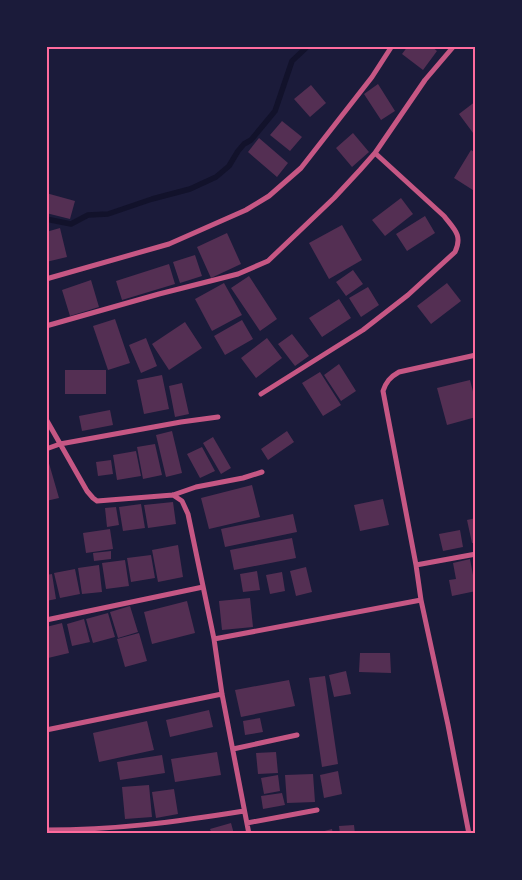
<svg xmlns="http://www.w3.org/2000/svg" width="522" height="880" font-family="Lato,sans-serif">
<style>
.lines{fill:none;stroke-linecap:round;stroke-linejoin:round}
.stream{stroke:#12122b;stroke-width:5.5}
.building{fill:#542f53}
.minor{stroke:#c65784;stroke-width:5}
.neatline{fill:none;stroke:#ff6b9d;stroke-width:2}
</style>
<rect width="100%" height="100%" fill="#1b1b3a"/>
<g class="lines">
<path class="stream" d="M46 219 71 224 88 215 108 214 152 199 190 189 216 177 229 166 238 151 244 144 251 140 275 111 292 61 308 46"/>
</g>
<path class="building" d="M408 46H431L437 51 423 70 402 54Z
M378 84 395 111 381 120 364 94Z
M311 85 326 103 310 117 294 99Z
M476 101V137L459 114Z
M282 121 302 137 290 151 270 135Z
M353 133 369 152 352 167 336 148Z
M259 138 288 163 277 177 248 152Z
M471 150 476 153V192L454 178Z
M46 193 75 201 70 219 46 213Z
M401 198 413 214 385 236 372 220Z
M425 216 435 233 407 251 396 234Z
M342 225 362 260 329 279 309 243Z
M60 228 67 257 46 262V232Z
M227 233 241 264 211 278 197 247Z
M195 255 202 276 180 283 173 262Z
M169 264 175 284 122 300 116 281Z
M353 270 363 284 346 296 336 282Z
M249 276 277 319 260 331 231 288Z
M91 280 99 307 70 316 62 290Z
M224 283 242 315 212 331 195 299Z
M447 283 461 301 431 324 417 306Z
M368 287 379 305 361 317 349 298Z
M339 299 351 318 322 337 309 318Z
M115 319 130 363 108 370 93 326Z
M242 320 253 339 225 355 214 336Z
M185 322 202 348 169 370 152 344Z
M292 334 309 356 295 366 278 344Z
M146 338 157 366 141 373 129 345Z
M267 338 282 358 256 378 241 358Z
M339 364 356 391 341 401 324 375Z
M65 370H106V394H65Z
M320 372 341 405 323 416 302 383Z
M162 375 169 409 144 414 137 380Z
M470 380 476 403V417L447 425 437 388Z
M182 383 189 414 175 417 169 386Z
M110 410 113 425 82 431 79 416Z
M172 431 182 473 166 477 156 435Z
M287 431 294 442 268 460 261 449Z
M213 437 231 468 221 474 203 443Z
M155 444 162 475 143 479 137 447Z
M202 447 215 471 200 478 187 454Z
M136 451 141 476 117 480 113 455Z
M46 453 59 498 46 501Z
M111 460 113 474 98 476 96 462Z
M252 485 260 517 209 529 201 498Z
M383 499 389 525 360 531 354 505Z
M173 502 176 524 148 528 144 505Z
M141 504 145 528 123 531 119 507Z
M116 507 119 525 107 527 105 508Z
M293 514 297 532 225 547 221 529Z
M476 518V543H472L467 520Z
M110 529 113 549 86 553 83 533Z
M460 530 463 547 443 551 439 534Z
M292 538 296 558 234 570 230 550Z
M178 545 183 577 158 582 152 550Z
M111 551V559L94 561 93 553Z
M151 555 155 578 131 582 127 558Z
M470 559 476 591 452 596 449 580 456 579 453 563Z
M125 560 129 586 106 589 102 563Z
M99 565 102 592 82 594 78 568Z
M306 567 312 592 296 596 290 571Z
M75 569 80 594 60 598 54 573Z
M257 571 260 590 243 592 240 574Z
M282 572 285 591 270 594 266 575Z
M52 574 56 599 46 601V575Z
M250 598 253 627 222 630 219 601Z
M187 601 195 633 152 644 144 612Z
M130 606 138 632 118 638 110 612Z
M108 613 115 637 93 643 86 619Z
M84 619 90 642 72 646 67 624Z
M62 623 69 653 48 658 46 650V627Z
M139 633 147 661 125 667 117 639Z
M360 653H390L391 673 359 672Z
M346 671 351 694 334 697 329 675Z
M325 676 338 764 322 767 309 678Z
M289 680 295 706 241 717 235 690Z
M209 710 213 727 170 737 166 720Z
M260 718 263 732 245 735 243 721Z
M147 721 154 750 99 762 93 733Z
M217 752 221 775 175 782 171 759Z
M276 752 278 773 258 774 256 753Z
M162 755 165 773 120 780 117 762Z
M338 771 342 794 324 798 320 775Z
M313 774 315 802 287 803 285 775Z
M278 775 280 791 264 794 261 778Z
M149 785 152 817 125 819 122 787Z
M174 789 178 814 156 818 152 792Z
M282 793 285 805 263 809 261 796Z
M231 823 234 834H212L210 829Z
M354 825 355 834H340L339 826Z
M332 829 333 834H317V833Z"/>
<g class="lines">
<path class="minor" d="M474 46 476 49
M46 279 169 244 246 210 269 196 301 168 372 77 392 46
M46 326 159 294 238 274 268 261 334 198 360 170 375 153 425 80 454 46
M261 394 363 330 408 295 455 252C463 235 454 229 444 216L375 153
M46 419 87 491 93 498 97 501 173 495 196 487 243 478 262 472
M46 449 60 444 181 422 218 417
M173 495 182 501 188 514 214 639 222 694 249 834
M416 565 476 554
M46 620 203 587
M214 639 421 600
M46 730 222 694
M233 749 297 735
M247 823 317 810
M46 830C115 830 176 822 244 811
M469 834 448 725 421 600 416 565 383 391C386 382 390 377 399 372L476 355"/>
</g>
<rect width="522" height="880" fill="none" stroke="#1b1b3a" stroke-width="95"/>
<rect x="48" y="48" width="426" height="784" class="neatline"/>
</svg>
